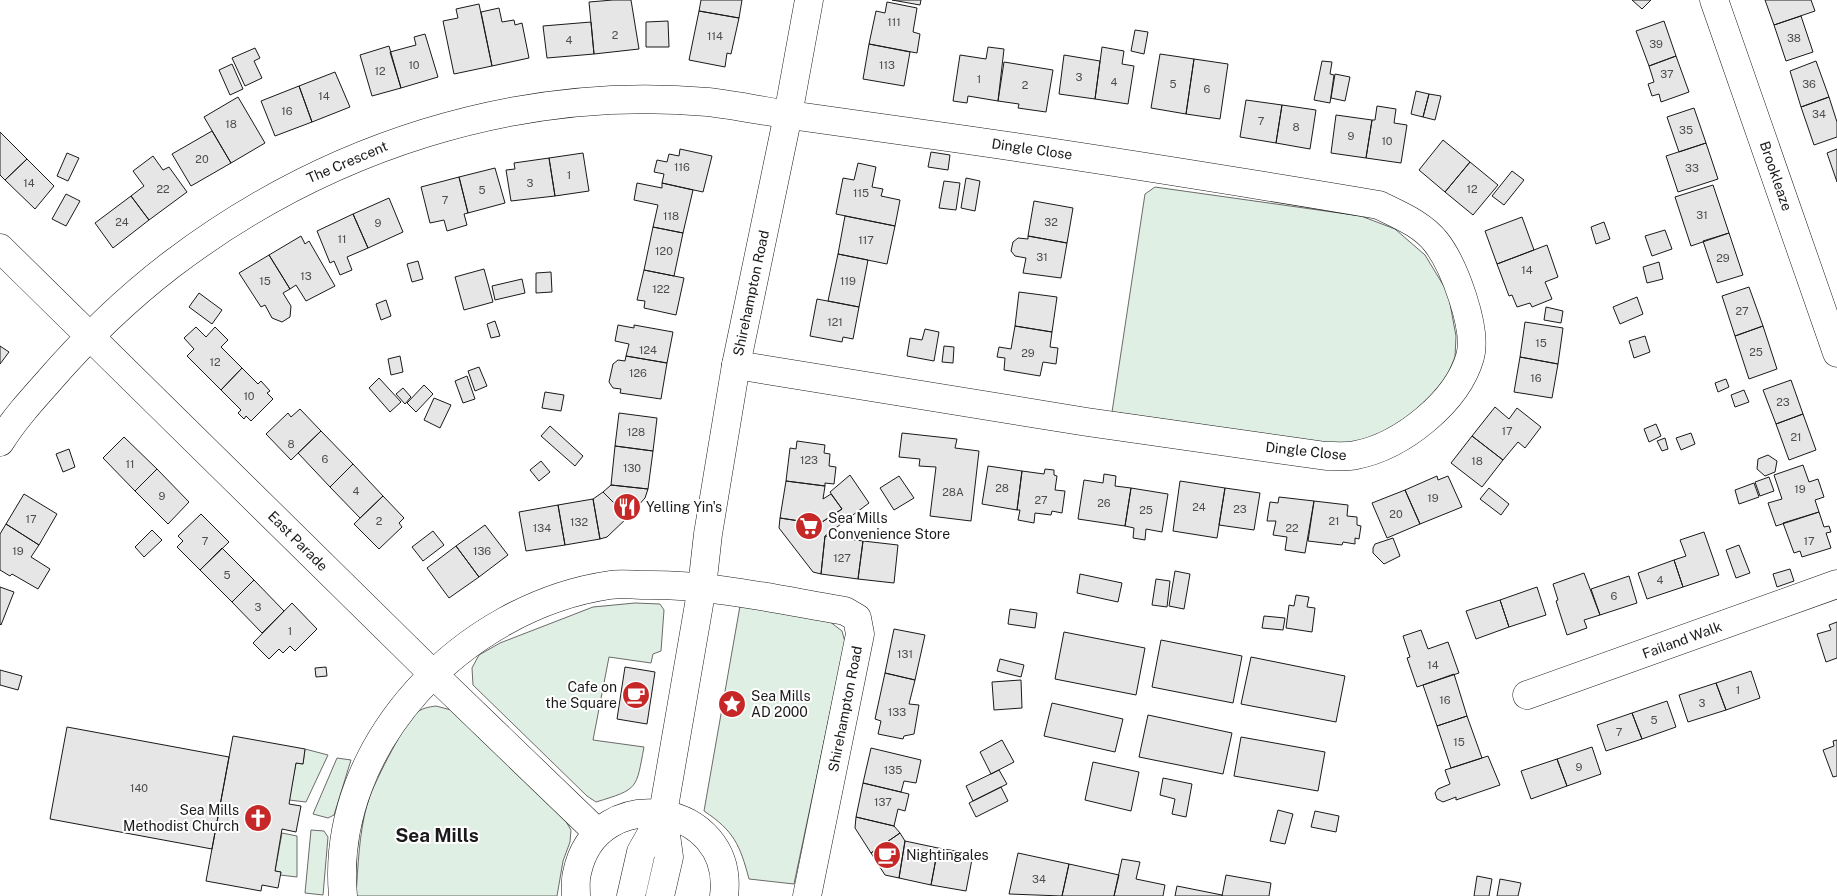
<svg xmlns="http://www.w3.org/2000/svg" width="1837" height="896" font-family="'Public Sans',sans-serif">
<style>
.green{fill:#e0efe3;stroke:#6a6a6a}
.building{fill:#e6e6e6;stroke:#1a1a1a}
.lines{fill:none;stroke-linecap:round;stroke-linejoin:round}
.minor-casing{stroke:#1a1a1a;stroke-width:29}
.major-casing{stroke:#1a1a1a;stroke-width:29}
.minor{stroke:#fff;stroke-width:28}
.major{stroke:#fff;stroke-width:28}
.labels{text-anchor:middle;stroke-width:4;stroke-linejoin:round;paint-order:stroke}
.number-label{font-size:11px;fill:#4d4d4d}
.street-label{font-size:14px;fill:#1a1a1a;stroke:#fff}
.poi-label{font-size:14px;fill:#1a1a1a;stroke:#fff;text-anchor:start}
.district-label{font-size:19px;font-weight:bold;fill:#1a1a1a;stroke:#fff}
</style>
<rect width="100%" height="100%" fill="#fff"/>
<path class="green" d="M1155 187 1361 216 1395 229 1425 255 1448 293 1456 336 1455 357 1446 379 1421 408 1387 435 1343 445 1112 412 1145 194Z
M635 603 660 604 664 610 661 651 653 654 651 663 609 657 593 740 644 747C636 789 639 789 596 802L587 796 473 685 472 668 479 655 500 643 593 607Z
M740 606 829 621 842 631 845 642 794 884 749 879C740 845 734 831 704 811Z
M436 706 451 710 565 820 571 830 570 842 563 861 557 896H356C358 866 359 834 367 805 371 788 403 726 415 714 421 708 429 707 436 706Z
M305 749 328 755 306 802 289 800 296 763 303 764Z
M337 758 351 760 334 815 328 818 313 814Z
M311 830 324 831 328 837 323 895 305 893Z
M282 833 297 836V877L280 875 281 872 275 871Z"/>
<path class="building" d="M613 0H631L639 49 594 54 589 2Z
M701 0H742L739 18 699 11Z
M892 0H921L920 5Z
M1632 0H1651L1642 9Z
M1765 0H1811L1815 11 1774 25Z
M887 2 917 8 913 32 920 34 917 53 869 44 876 11 885 13Z
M479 4 492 66 454 74 443 21 458 18 456 9Z
M499 8 502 22 514 20 515 25 522 23 529 58 492 66 481 12Z
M699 11 739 18 731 54 727 53 725 67 689 60Z
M1801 16 1813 52 1786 61 1774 25Z
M668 21 669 47H646V22Z
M1664 21 1676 56 1649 66 1636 31Z
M591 22 594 54 547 58 543 26Z
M1135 30 1148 32 1144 54 1131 51Z
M425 34 438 77 401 88 390 52 416 45 414 37Z
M869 44 910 52 904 86 863 79Z
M389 46 401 88 372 96 360 55Z
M988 47 1004 49 998 101 968 96 967 103 953 101 960 55 986 59Z
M1102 47 1124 51 1122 64 1134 66 1128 104 1095 99Z
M255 48 260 58 254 61 262 78 245 86 232 58Z
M1160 54 1194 59 1186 114 1151 108Z
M1064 55 1100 61 1095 99 1059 94Z
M1676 56 1689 92 1661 102 1659 94 1652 96 1648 84 1654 82 1649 66Z
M1194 59 1228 64 1220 119 1186 114Z
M1322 61 1332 62 1330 74 1334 75 1330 103 1314 100Z
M1816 61 1829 97 1801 107 1790 71Z
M1004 62 1053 70 1046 112 1018 108 1019 104 998 101Z
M232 64 243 89 230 95 219 70Z
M335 72 350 107 312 122 299 86Z
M1335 74 1350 77 1345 101 1331 98Z
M299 86 312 122 275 136 261 101Z
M1416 91 1429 94 1423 117 1411 114Z
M1429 94 1441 96 1435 120 1423 117Z
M238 97 265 143 231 163 204 117Z
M1829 97 1837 122V137L1814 145 1801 107Z
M1246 100 1282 105 1276 143 1240 137Z
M1282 105 1316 110 1310 149 1276 143Z
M1377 106 1396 109 1394 123 1407 125 1401 163 1366 158 1372 120H1375Z
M1694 108 1706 143 1679 152 1667 117Z
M1336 115 1372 120 1366 158 1331 153Z
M212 131 231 163 191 186 172 154Z
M0 132 27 159 5 180 0 175Z
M1443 140 1470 162 1445 192 1419 170Z
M1706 143 1718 179 1678 192 1666 156Z
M680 149 712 156 703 192 662 183 664 174 654 172 657 160 667 162 669 154 679 156Z
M1837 149V182L1827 153Z
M931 152 950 155 948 170 928 167Z
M67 153 79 158 68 181 57 176Z
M583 153 589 191 555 196 549 158Z
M153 156 163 170 169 167 187 192 149 220 131 196 144 186 133 171Z
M549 158 555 196 511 201 506 170 515 169 514 163Z
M27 159 54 186 35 209 5 180Z
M1470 162 1498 185 1473 215 1445 192Z
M858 163 876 167 872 187 883 189 881 196 900 200 895 226 836 214 843 178 854 180Z
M495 168 505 203 468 213 459 177Z
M1512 171 1524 180 1504 205 1492 196Z
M459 177 468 213 464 214 467 225 447 231 444 220 430 223 421 187Z
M966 178 980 181 975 211 961 208Z
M944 181 960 183 956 210 939 208Z
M637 183 662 188V183L693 190 683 233 653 227 658 205 634 200Z
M1713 185 1729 233 1691 246 1675 197Z
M66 194 80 201 66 226 52 219Z
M131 196 149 220 113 248 95 223Z
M389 198 403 232 368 248 353 214Z
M1034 201 1073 208 1067 243 1028 236Z
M353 214 368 248 347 257 352 270 340 275 334 261 330 263 317 231Z
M845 216 895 226 887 264 838 254Z
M1522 217 1534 250 1497 264 1485 231Z
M1604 222 1610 239 1596 244 1591 227Z
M653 227 683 233 674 276 644 270Z
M1665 230 1672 249 1652 256 1645 236Z
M1729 233 1743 275 1717 283 1703 241Z
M301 236 305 244 309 241 335 286 306 301 296 285 290 289 269 255Z
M1028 236 1067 243 1061 278 1023 273 1026 258 1015 256 1011 251 1013 242 1018 238 1028 239Z
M1547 245 1558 277 1545 282 1552 299 1532 307 1530 303 1517 307 1512 295 1509 296 1497 264Z
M838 254 868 260 859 307 828 301Z
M269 255 290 289 283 293 291 306 290 317 282 322 272 318 265 305 261 307 239 273Z
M418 261 423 279 412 282 407 264Z
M1659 262 1663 279 1647 283 1643 267Z
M484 269 493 302 464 310 455 277Z
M644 270 684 278 676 315 644 308 645 301 637 300Z
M551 272 552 292 536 293V273Z
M522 279 525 293 495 300 492 286Z
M1749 287 1763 326 1735 336 1722 296Z
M1019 292 1057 297 1052 332 1015 326Z
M199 293 222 310 212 324 189 307Z
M1637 297 1643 314 1620 324 1613 307Z
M817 299 859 307 853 339 843 337 842 342 810 336Z
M386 300 391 316 381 320 376 304Z
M1546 307 1563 311 1561 323 1544 320Z
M495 321 500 336 491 338 487 324Z
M1525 322 1563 328 1558 364 1520 357Z
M618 325 634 328V325L673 332 667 363 626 356 629 344 615 341Z
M1015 326 1052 332 1050 347 1058 348 1056 364 1043 362 1040 376 1004 370 1005 358 997 357 999 347 1011 349Z
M1763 326 1777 369 1749 379 1735 336Z
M196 327 206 337 215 327 228 340 221 347 242 368 221 390 187 356 194 349 184 338Z
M925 329 939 332 934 361 907 356 910 338 922 340Z
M1645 336 1650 352 1634 358 1629 341Z
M0 346 9 352 0 364Z
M944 346 954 347 953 363 942 362Z
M400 356 403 372 391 375 388 359Z
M626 356 667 363 661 399 620 393 621 389 613 388 609 382 613 364 618 360 625 361Z
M1520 357 1558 364 1552 398 1514 392Z
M479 367 487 386 475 391 468 371Z
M242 368 258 384 261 381 270 391 267 393 273 399 251 421 246 416 244 419 238 413 241 410 221 390Z
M467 376 475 399 463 403 455 381Z
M379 378 401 402 390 412 369 388Z
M1726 379 1729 387 1718 392 1715 383Z
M1791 380 1803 414 1776 424 1763 390Z
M424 385 433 394 416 412 407 403Z
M403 388 411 397 405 404 396 394Z
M1744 390 1749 402 1735 407 1731 395Z
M545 392 564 395 561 411 542 408Z
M434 398 451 405 440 428 424 420Z
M1495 407 1509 419 1517 408 1541 427 1525 448 1518 442 1503 460 1472 436Z
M300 409 321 431 291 460 266 434 288 413 291 417Z
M619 413 657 418 653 451 615 446Z
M1803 414 1816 450 1789 460 1776 424Z
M1656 424 1661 436 1649 442 1644 429Z
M550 426 583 456 575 466 541 436Z
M321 431 353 464 330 487 298 453Z
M902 433 957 439 955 448 979 451 971 521 930 516 936 467 919 466 920 459 899 457Z
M1691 433 1695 444 1681 450 1676 438Z
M1472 436 1503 460 1482 487 1451 463Z
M124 437 157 469 135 491 103 458Z
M1665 438 1668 449 1662 451 1657 441Z
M797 441 825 445 824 453 830 454 829 466 836 467 834 484 825 483V486L786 481 790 448 796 449Z
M615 446 653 451 648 489 611 485Z
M69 449 75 467 63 472 56 454Z
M1768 455 1777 461 1775 472 1765 476 1757 469 1758 459Z
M541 461 550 472 539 481 530 470Z
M353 464 383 496 360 518 330 487Z
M1803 465 1809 482 1818 479 1824 497 1815 500 1819 512 1776 526 1768 503 1782 499 1774 475Z
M988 466 1022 471 1017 510 982 504Z
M157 469 189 502 168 524 135 491Z
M1045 469 1054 470V475L1057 476 1055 490 1065 491 1062 513 1052 511 1051 515 1035 513 1034 523 1018 520 1020 510H1017L1022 471 1044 474Z
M1104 474 1116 476 1115 486 1131 488 1125 526 1078 519 1084 480 1103 483Z
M850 475 869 503 825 536 821 574 813 572 779 528 780 518 819 524 842 509 830 492Z
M899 476 914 498 894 510 880 488Z
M1437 476 1438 480 1448 476 1462 507 1420 524 1405 490Z
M1769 477 1774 491 1760 496 1755 482Z
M786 481 825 486 823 499 831 494 842 509 819 524 780 518Z
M1180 481 1225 488 1217 538 1173 531Z
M1754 483 1759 497 1739 504 1735 490Z
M611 485 648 489 645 498 628 517 603 492Z
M1131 488 1168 494 1162 532 1146 529 1145 540 1133 538 1134 528 1125 526Z
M1225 488 1260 493 1254 530 1219 525Z
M1489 488 1509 504 1501 515 1480 499Z
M1405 490 1420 524 1387 538 1372 503Z
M603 492 628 517 607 537 600 539 593 499Z
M24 494 57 514 39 545 6 524Z
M383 496 404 518 399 523 402 527 379 549 354 524Z
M1279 497 1314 501 1305 553 1285 550 1287 537 1273 535 1276 521H1267L1270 502 1278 503Z
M593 499 600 539 565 545 558 505Z
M1314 501 1348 505 1347 516 1357 517V525L1361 526 1359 539 1355 538V544L1343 542 1342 545 1308 541Z
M558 505 565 545 526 551 519 512Z
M1819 512 1824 527 1829 526 1831 532 1826 533 1831 548 1802 557 1800 551 1794 553 1783 523Z
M201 514 229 542 200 570 177 547 183 541 178 536Z
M6 524 39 545 31 557 50 569 38 589 12 574 10 576 0 570V534Z
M485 525 508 555 479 577 456 546Z
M152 530 162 540 144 557 135 547Z
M433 531 444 545 423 561 412 547Z
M1704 532 1719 575 1683 587 1674 560 1686 556 1680 540Z
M825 536 863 541 858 579 821 574Z
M1393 538 1400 556 1384 564 1373 553V548L1375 544Z
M863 541 898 545 894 583 858 579Z
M1739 545 1750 573 1736 578 1726 550Z
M456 546 479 577 449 598 427 568Z
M222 548 254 580 232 602 200 570Z
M1674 560 1683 587 1647 599 1638 573Z
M1790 569 1794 581 1777 587 1773 574Z
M1175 571 1190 574 1184 609 1169 606Z
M1584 573 1600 615 1584 620 1587 628 1567 635 1556 601 1558 600 1553 584Z
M1080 574 1122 583 1118 602 1077 593Z
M1629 576 1637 603 1600 615 1591 589Z
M1156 579 1170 581 1167 607 1152 605Z
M254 580 284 611 262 633 232 602Z
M0 587 14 592 1 625 0 624Z
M1537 587 1546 615 1509 627 1500 600Z
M1296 595 1309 597 1307 607 1315 608 1312 632 1286 628 1289 605 1294 606Z
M1500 600 1509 627 1476 639 1466 611Z
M292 603 317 629 295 651 290 646 283 653 279 649 269 659 253 643Z
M1010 609 1037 613 1035 628 1008 624Z
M1264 616 1285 618 1283 630 1262 628Z
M1837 622V658L1826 662 1817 634 1831 630 1829 625Z
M894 629 925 635 915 680 885 673Z
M1421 630 1428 649 1448 642 1459 673 1417 687 1407 658 1410 657 1403 636Z
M1064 632 1145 648 1136 695 1055 679Z
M1161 640 1242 656 1233 703 1152 687Z
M1251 657 1345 676 1336 722 1241 704Z
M1000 659 1024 665 1021 677 997 671Z
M326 667 327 676 316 677 315 668Z
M625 667 655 672 647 724 617 719Z
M0 670 22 676 18 690 0 685Z
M1751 671 1760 698 1726 710 1716 683Z
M885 673 915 680 909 704 919 705 914 734 904 736 903 739 878 734 881 721 875 719Z
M1454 674 1467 716 1437 726 1423 685Z
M1021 680 1022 708 994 710 992 682Z
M1716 683 1726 710 1688 722 1679 695Z
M1667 701 1676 727 1642 739 1632 713Z
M1052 703 1123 719 1115 752 1044 736Z
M1632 713 1642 739 1606 751 1597 725Z
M1148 715 1232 733 1223 774 1139 757Z
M1467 716 1482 758 1451 768 1437 726Z
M67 727 229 757 212 849 50 819Z
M233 736 305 749 303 764 296 763 289 804 301 806 296 832 282 829 275 871 281 872 278 888 262 885 261 891 206 881Z
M1241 737 1325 752 1318 791 1234 776Z
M1002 740 1014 762 991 774 980 752Z
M1837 740V776L1833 777 1823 750 1834 746 1833 741Z
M1592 747 1601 774 1567 786 1557 759Z
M871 748 921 760 916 783 904 781 901 792 863 783Z
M1488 756 1500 785 1456 800V797L1443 802 1437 799 1435 793 1438 789 1450 784 1445 770Z
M1557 759 1567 786 1531 799 1521 771Z
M1093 762 1139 772 1131 811 1085 800Z
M999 770 1007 784 973 801 966 786Z
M1163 778 1192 784 1186 817 1172 814 1175 799 1160 795Z
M863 783 909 794 905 811 898 809 894 826 856 817Z
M1001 787 1008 801 976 817 969 803Z
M1278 810 1293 814 1285 844 1270 841Z
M1315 811 1339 816 1336 832 1311 827Z
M856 817 894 826 900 833 871 853 855 828Z
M900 833 905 841 899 878 885 875 871 853Z
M905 841 938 848 931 885 899 878Z
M938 848 973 854 966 891 931 885Z
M1018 853 1069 864 1062 896 1009 894Z
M1122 859 1140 862 1136 879 1165 885 1163 896H1114Z
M1069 864 1119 875 1114 896H1062Z
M1226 875 1271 883 1269 896H1222Z
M1477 876 1492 879 1489 896H1474Z
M1500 879 1521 883 1518 896H1497Z
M1177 886 1222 895V896H1175Z"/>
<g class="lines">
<g class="minor-casing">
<path id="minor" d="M1714 0 1837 353
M0 248 433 674 598 833
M0 442C13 421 30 402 47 383 85 339 125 300 172 264 325 148 515 85 708 102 735 105 763 111 790 115 837 122 885 128 932 135 1082 156 1230 180 1379 205 1399 215 1422 224 1436 242 1454 265 1478 329 1470 357 1457 402 1402 446 1356 455 1347 457 1335 456 1326 456L1087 422 736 365
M1527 695 1837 584
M343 896C329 744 465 606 610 585 621 583 633 585 644 585 712 584 779 600 845 611L857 618 860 634 807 896
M576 896C576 889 575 880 577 873 596 780 736 802 724 896"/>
</g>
<g class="major-casing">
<path id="major" d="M631 896 641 852 663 813
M660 896 669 857 663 813 702 587 708 534 736 365 788 115 809 0"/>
</g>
<use href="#minor" class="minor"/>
<use href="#major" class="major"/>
</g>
<defs>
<g id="restaurant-disc" transform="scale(1.4375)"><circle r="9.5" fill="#c62828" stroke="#fff"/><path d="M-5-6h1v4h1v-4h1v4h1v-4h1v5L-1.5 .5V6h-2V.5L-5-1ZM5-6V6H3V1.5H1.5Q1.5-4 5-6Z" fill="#fff"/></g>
<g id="supermarket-disc" transform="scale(1.4375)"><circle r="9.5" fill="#c62828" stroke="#fff"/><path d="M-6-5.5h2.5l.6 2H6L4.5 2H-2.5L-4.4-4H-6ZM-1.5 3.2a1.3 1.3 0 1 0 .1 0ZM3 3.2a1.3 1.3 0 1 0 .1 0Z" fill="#fff"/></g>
<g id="cafe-disc" transform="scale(1.4375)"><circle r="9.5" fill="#c62828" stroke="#fff"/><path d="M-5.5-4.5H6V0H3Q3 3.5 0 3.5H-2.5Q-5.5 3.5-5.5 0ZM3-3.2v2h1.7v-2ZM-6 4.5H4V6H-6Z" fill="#fff"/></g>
<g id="sight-disc" transform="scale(1.4375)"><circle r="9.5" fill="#c62828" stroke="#fff"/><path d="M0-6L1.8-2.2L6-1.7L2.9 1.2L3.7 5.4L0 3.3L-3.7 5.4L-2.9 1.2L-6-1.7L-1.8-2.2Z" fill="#fff"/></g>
<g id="church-disc" transform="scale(1.4375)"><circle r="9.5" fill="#c62828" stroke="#fff"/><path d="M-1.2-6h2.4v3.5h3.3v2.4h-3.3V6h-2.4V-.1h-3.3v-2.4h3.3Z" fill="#fff"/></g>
</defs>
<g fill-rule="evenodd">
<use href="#restaurant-disc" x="627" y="507"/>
<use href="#supermarket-disc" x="809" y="526"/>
<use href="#cafe-disc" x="636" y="695"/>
<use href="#sight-disc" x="732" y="704"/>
<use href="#church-disc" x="258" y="818"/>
<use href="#cafe-disc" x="887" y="855"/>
</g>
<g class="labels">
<g class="number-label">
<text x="894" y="26">111</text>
<text x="615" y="39">2</text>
<text x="715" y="40">114</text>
<text x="1794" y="42">38</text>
<text x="569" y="44">4</text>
<text x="1656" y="48">39</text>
<text x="414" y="69">10</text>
<text x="887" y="69">113</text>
<text x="380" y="75">12</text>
<text x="1667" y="78">37</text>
<text x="1079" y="81">3</text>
<text x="979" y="83">1</text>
<text x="1114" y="86">4</text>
<text x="1173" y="88">5</text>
<text x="1809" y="88">36</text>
<text x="1025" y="89">2</text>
<text x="1207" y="93">6</text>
<text x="324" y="100">14</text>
<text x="287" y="115">16</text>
<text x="1819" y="118">34</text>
<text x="1261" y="125">7</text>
<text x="231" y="128">18</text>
<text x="1296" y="131">8</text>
<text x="1686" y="134">35</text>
<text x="1351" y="140">9</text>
<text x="1387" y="145">10</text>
<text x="202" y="163">20</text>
<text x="682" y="171">116</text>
<text x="1692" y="172">33</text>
<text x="569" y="179">1</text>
<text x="29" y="187">14</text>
<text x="530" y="187">3</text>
<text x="163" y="193">22</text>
<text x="1472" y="193">12</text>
<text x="482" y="194">5</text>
<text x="861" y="197">115</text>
<text x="445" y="204">7</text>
<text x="1702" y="219">31</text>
<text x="671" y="220">118</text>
<text x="122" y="226">24</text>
<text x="1051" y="226">32</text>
<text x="378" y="227">9</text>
<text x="342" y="243">11</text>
<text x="866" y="244">117</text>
<text x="664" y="255">120</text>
<text x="1042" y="261">31</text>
<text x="1723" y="262">29</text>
<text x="1527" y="274">14</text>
<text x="306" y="280">13</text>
<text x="265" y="285">15</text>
<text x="848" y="285">119</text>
<text x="661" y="293">122</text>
<text x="1742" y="315">27</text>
<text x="835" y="326">121</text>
<text x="1541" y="347">15</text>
<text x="648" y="354">124</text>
<text x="1756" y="356">25</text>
<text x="1028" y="357">29</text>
<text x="215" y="366">12</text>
<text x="638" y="377">126</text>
<text x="1536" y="382">16</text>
<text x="249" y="400">10</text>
<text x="1783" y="406">23</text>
<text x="1507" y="435">17</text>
<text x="636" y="436">128</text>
<text x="1796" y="441">21</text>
<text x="291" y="448">8</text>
<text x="325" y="463">6</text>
<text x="809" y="464">123</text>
<text x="1477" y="465">18</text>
<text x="130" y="468">11</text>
<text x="632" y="472">130</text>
<text x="1002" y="492">28</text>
<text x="1800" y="493">19</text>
<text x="356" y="495">4</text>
<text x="953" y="496">28A</text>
<text x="162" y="500">9</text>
<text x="1433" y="502">19</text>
<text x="1041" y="504">27</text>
<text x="1104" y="507">26</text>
<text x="1199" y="511">24</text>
<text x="1240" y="513">23</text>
<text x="1146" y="514">25</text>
<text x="1396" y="518">20</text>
<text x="31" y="523">17</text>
<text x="379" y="525">2</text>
<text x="1334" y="525">21</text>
<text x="579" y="526">132</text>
<text x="542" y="532">134</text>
<text x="1292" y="532">22</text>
<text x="205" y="545">7</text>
<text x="1809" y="545">17</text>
<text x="18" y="555">19</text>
<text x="482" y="555">136</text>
<text x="842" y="562">127</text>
<text x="227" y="579">5</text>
<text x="1660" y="584">4</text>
<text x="1614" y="600">6</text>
<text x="258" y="611">3</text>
<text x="290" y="635">1</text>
<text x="905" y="658">131</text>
<text x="1433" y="669">14</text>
<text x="1738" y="694">1</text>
<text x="1445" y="704">16</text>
<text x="1702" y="707">3</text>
<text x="897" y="716">133</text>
<text x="1654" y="724">5</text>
<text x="1619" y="736">7</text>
<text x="1459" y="746">15</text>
<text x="1579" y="771">9</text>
<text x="893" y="774">135</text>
<text x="139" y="792">140</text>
<text x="883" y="806">137</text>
<text x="1039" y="883">34</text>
</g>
<g class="street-label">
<text transform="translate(1032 149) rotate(8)" y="5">Dingle Close</text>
<text transform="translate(347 162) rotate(-23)" y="5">The Crescent</text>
<text transform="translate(1776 176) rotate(71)" y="5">Brookleaze</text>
<text transform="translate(751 293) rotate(-78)" y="5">Shirehampton Road</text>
<text transform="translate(1306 451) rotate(6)" y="5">Dingle Close</text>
<text transform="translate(298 541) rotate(45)" y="5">East Parade</text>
<text transform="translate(1682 640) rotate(-20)" y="5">Failand Walk</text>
<text transform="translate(845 709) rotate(-79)" y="5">Shirehampton Road</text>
</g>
<g class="poi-label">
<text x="646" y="512">Yelling Yin's</text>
<text x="828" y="523">Sea Mills<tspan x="828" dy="16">Convenience Store</tspan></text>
<text x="617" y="692" text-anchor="end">Cafe on<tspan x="617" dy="16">the Square</tspan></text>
<text x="751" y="701">Sea Mills<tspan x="751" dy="16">AD 2000</tspan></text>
<text x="239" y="815" text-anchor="end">Sea Mills<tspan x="239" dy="16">Methodist Church</tspan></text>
<text x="906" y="860">Nightingales</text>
</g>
<g class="district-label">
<text x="437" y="842">Sea Mills</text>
</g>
</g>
</svg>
